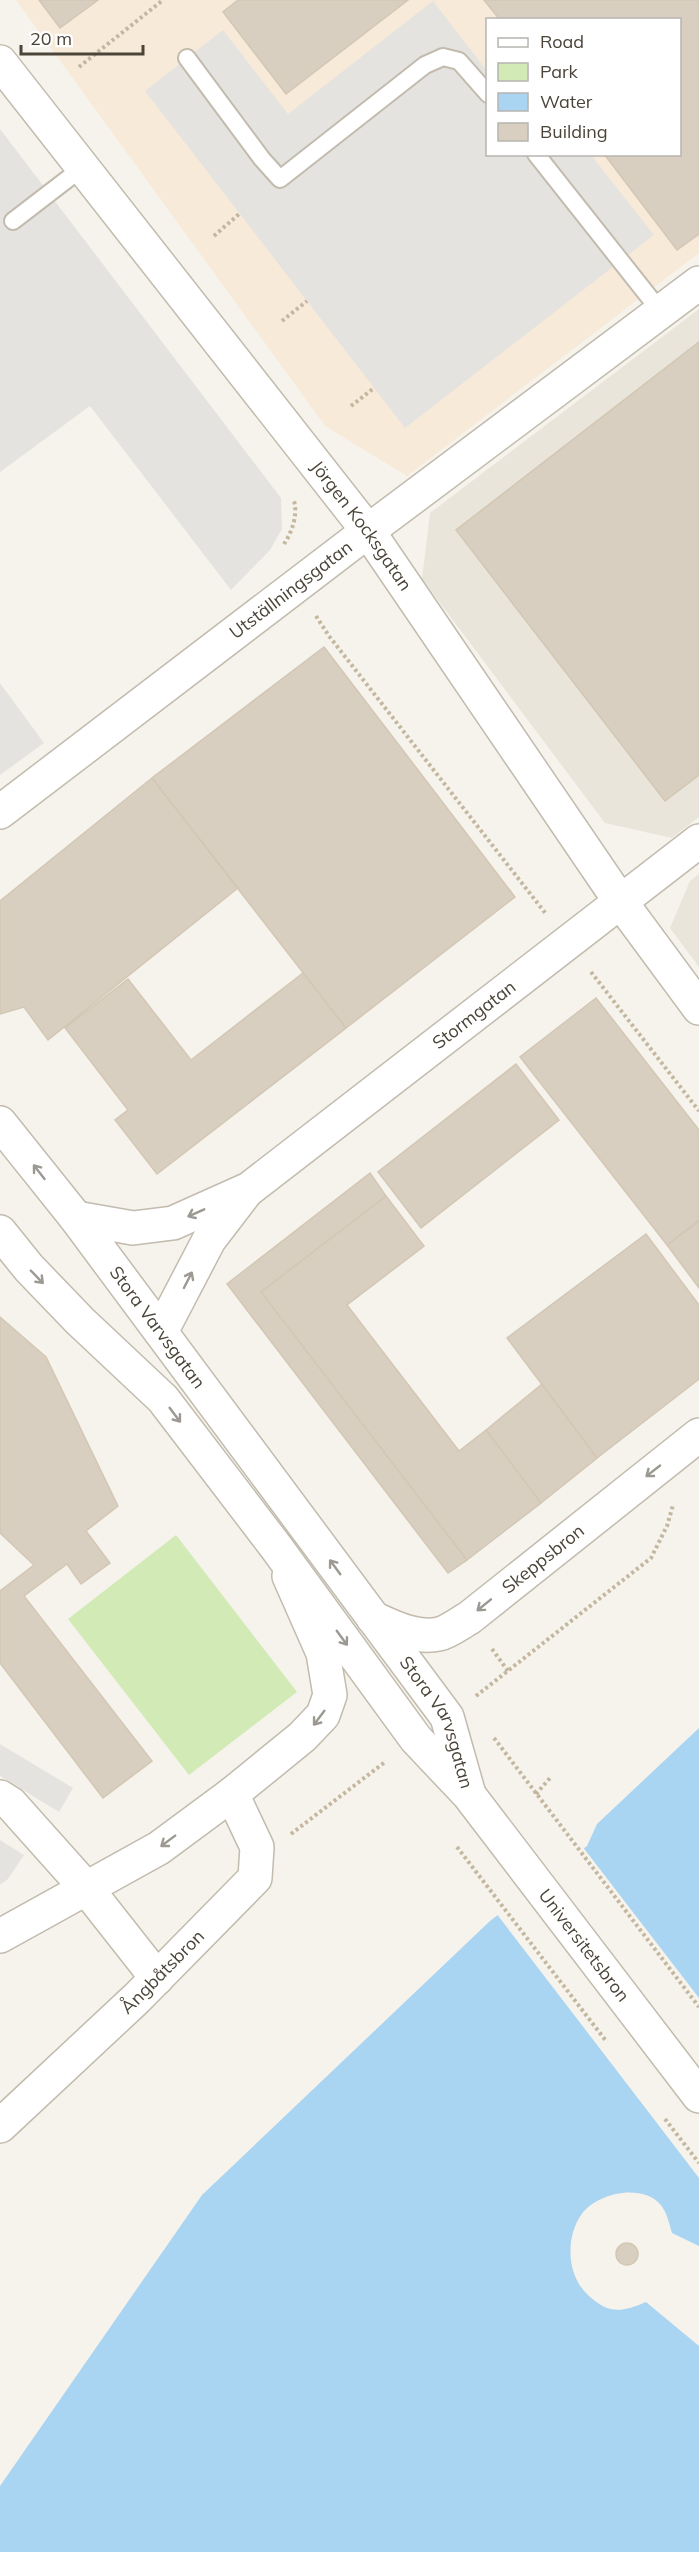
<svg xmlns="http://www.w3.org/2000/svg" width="699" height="2552" font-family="Mulish,sans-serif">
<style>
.residential{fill:#eae5da}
.commercial{fill:#f7ead8;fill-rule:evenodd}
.green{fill:#d2eab5}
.parking{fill:#e5e3e0}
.water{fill:#a9d4f2}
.pier{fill:#f6f3ec}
.building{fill:#d8cfc1;stroke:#d3c7b4;stroke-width:1.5}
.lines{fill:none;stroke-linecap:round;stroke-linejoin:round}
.service-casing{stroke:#c2bbae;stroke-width:20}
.minor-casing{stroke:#c2bbae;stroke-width:36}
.tertiary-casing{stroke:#c2bbae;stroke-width:36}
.path{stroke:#c4b79f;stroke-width:4;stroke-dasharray:3 3;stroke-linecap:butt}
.service{stroke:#fff;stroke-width:16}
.minor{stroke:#fff;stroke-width:33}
.tertiary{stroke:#fff;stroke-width:33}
.oneway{stroke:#9c9892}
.labels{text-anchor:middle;stroke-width:6;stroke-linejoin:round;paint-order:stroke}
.street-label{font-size:18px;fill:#4b4439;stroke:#fff}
</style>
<rect width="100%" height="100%" fill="#f6f3ec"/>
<path class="residential" d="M699 309V817L672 838 605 823 422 579 430 513Z
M699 874V967L670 928 690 881Z"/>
<path class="commercial" d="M16 0H699V253L407 476 325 426ZM488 20H680V154H488Z"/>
<path class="green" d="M176 1535 297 1692 189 1775 68 1619Z"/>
<path class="parking" d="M433 1 487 71 488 154 591 155 654 235 405 428 145 91 223 30 288 114Z
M0 129 281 498 282 529 270 550 231 590 90 406 0 472Z
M0 683 44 743 0 775Z
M0 1744 73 1788 59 1812 0 1776Z
M0 1840 24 1855 8 1879 0 1885Z"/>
<path class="water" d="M699 1728V2246L672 2233C669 2223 667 2212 660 2204 641 2183 596 2193 581 2215 565 2239 567 2276 588 2295 609 2315 622 2312 646 2302L699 2346V2552H0V2486L202 2195 490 1921 587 1846 597 1824Z"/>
<path class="pier" d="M582 1846 699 1998V2178L496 1913Z"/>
<path class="building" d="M39 0H98L60 28Z
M238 0H408L286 94 223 12Z
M484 0H699V234L677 250 604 154H680V20H500Z
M699 342V775L665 801 456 530Z
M324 647 515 897 346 1028 152 778Z
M152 778 238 888 48 1040 24 1007 0 1014V901Z
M303 973 346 1028 157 1174 115 1120 128 1110 65 1028 128 979 191 1060Z
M596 998 699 1130V1220L667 1245 520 1057Z
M516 1064 559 1120 421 1228 378 1172Z
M370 1173 386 1196 261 1292 467 1560 448 1573 227 1284Z
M386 1196 424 1246 347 1305 459 1451 486 1430 541 1503 467 1560 261 1292Z
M699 1221V1288L667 1245Z
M646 1234 699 1305V1379L597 1458 507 1338Z
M0 1317 46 1357 118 1506 86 1531 110 1563 81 1584 67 1564 24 1596 152 1761 103 1798 0 1663V1591L34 1565 0 1533Z
M542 1384 597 1458 541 1503 486 1430Z
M616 2254a11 11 0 1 1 22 0a11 11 0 1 1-22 0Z"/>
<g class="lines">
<g class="service-casing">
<path id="service" d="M187 58 262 159 280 179 425 65 443 57 459 61 488 94
M536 154 661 312
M13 221 82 168"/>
</g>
<g class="minor-casing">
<g id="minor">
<path id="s1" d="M0 62 368 531 620 901 699 1008"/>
<path id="s2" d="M0 812 368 531 699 283"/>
<path id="s3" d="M76 1218 133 1228 173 1223 249 1189 699 841"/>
<path d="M161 1332 209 1240 245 1193"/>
<path id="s4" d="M373 1618C393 1627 416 1639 439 1634 448 1632 460 1623 469 1618L699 1435"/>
<path d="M0 1797 11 1804 87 1889 157 1978"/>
<path d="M0 1936 159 1848 232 1794 302 1737 323 1715 330 1695 323 1653 289 1576"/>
<path id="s5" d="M0 2126 137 1998 255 1878 257 1847 232 1794"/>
</g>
</g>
<g class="tertiary-casing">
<g id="tertiary">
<path id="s6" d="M0 1123 76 1218 447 1717 468 1791"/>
<path id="s7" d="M0 1232 29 1268 80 1321 163 1399 276 1547 416 1739 469 1795 699 2096"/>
</g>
</g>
<path class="path" d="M79 67 163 0
M214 236 239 214
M282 321 307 301
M351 406 374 388
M284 544C292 532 298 515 294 501
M316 616 329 636 546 914
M591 972 699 1111
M492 1649 508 1671
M476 1696 651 1558 667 1526 673 1505
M494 1738 699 2007
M536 1794 550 1778
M291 1834 385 1762
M457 1847 606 2041
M665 2119 699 2163"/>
<use href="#service" class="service"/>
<use href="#minor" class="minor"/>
<use href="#tertiary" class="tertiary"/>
</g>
<defs><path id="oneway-shaft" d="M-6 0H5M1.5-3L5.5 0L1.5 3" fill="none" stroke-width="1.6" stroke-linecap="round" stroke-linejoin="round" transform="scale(1.5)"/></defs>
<g class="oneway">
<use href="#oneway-shaft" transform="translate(39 1172) rotate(-128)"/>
<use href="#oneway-shaft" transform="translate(196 1213) rotate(156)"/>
<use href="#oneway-shaft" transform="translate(37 1277) rotate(46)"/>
<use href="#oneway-shaft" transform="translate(188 1280) rotate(-63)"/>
<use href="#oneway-shaft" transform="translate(175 1415) rotate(53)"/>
<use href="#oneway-shaft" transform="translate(653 1471) rotate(142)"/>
<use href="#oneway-shaft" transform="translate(335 1567) rotate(-126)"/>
<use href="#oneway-shaft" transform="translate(484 1605) rotate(141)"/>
<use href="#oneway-shaft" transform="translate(342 1638) rotate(54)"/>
<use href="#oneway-shaft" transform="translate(319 1718) rotate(127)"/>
<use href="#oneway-shaft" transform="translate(168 1841) rotate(143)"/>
</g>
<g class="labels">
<g class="street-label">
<text dy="6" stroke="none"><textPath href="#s1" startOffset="588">Jörgen Kocksgatan</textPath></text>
<text dy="6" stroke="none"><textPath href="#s2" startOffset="366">Utställningsgatan</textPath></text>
<text dy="6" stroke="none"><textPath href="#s3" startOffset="466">Stormgatan</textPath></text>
<text dy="6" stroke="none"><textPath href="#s6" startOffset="258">Stora Varvsgatan</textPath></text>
<text dy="6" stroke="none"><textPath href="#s4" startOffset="198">Skeppsbron</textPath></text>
<text dy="6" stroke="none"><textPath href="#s6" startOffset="744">Stora Varvsgatan</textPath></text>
<text dy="6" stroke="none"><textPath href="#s7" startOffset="924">Universitetsbron</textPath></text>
<text dy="6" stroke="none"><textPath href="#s5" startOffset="224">Ångbåtsbron</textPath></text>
</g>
</g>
<rect x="486" y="18" width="195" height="138" fill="#ffffff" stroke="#b7b4b0" stroke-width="1.5"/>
<rect x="498" y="38" width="30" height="9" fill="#ffffff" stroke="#b7b4b0" stroke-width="1.5"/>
<text x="540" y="48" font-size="18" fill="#4b4439">Road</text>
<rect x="498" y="63" width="30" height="18" fill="#d2eab5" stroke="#b7b4b0" stroke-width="1.5"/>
<text x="540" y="78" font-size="18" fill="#4b4439">Park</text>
<rect x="498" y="93" width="30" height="18" fill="#a9d4f2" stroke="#b7b4b0" stroke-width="1.5"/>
<text x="540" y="108" font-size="18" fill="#4b4439">Water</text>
<rect x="498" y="123" width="30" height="18" fill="#d8cfc1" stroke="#b7b4b0" stroke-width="1.5"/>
<text x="540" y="138" font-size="18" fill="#4b4439">Building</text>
<path d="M21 45v9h122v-9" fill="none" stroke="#4b4439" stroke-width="3"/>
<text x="30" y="45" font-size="18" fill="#4b4439" stroke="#ffffff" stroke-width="4.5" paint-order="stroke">20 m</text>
</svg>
